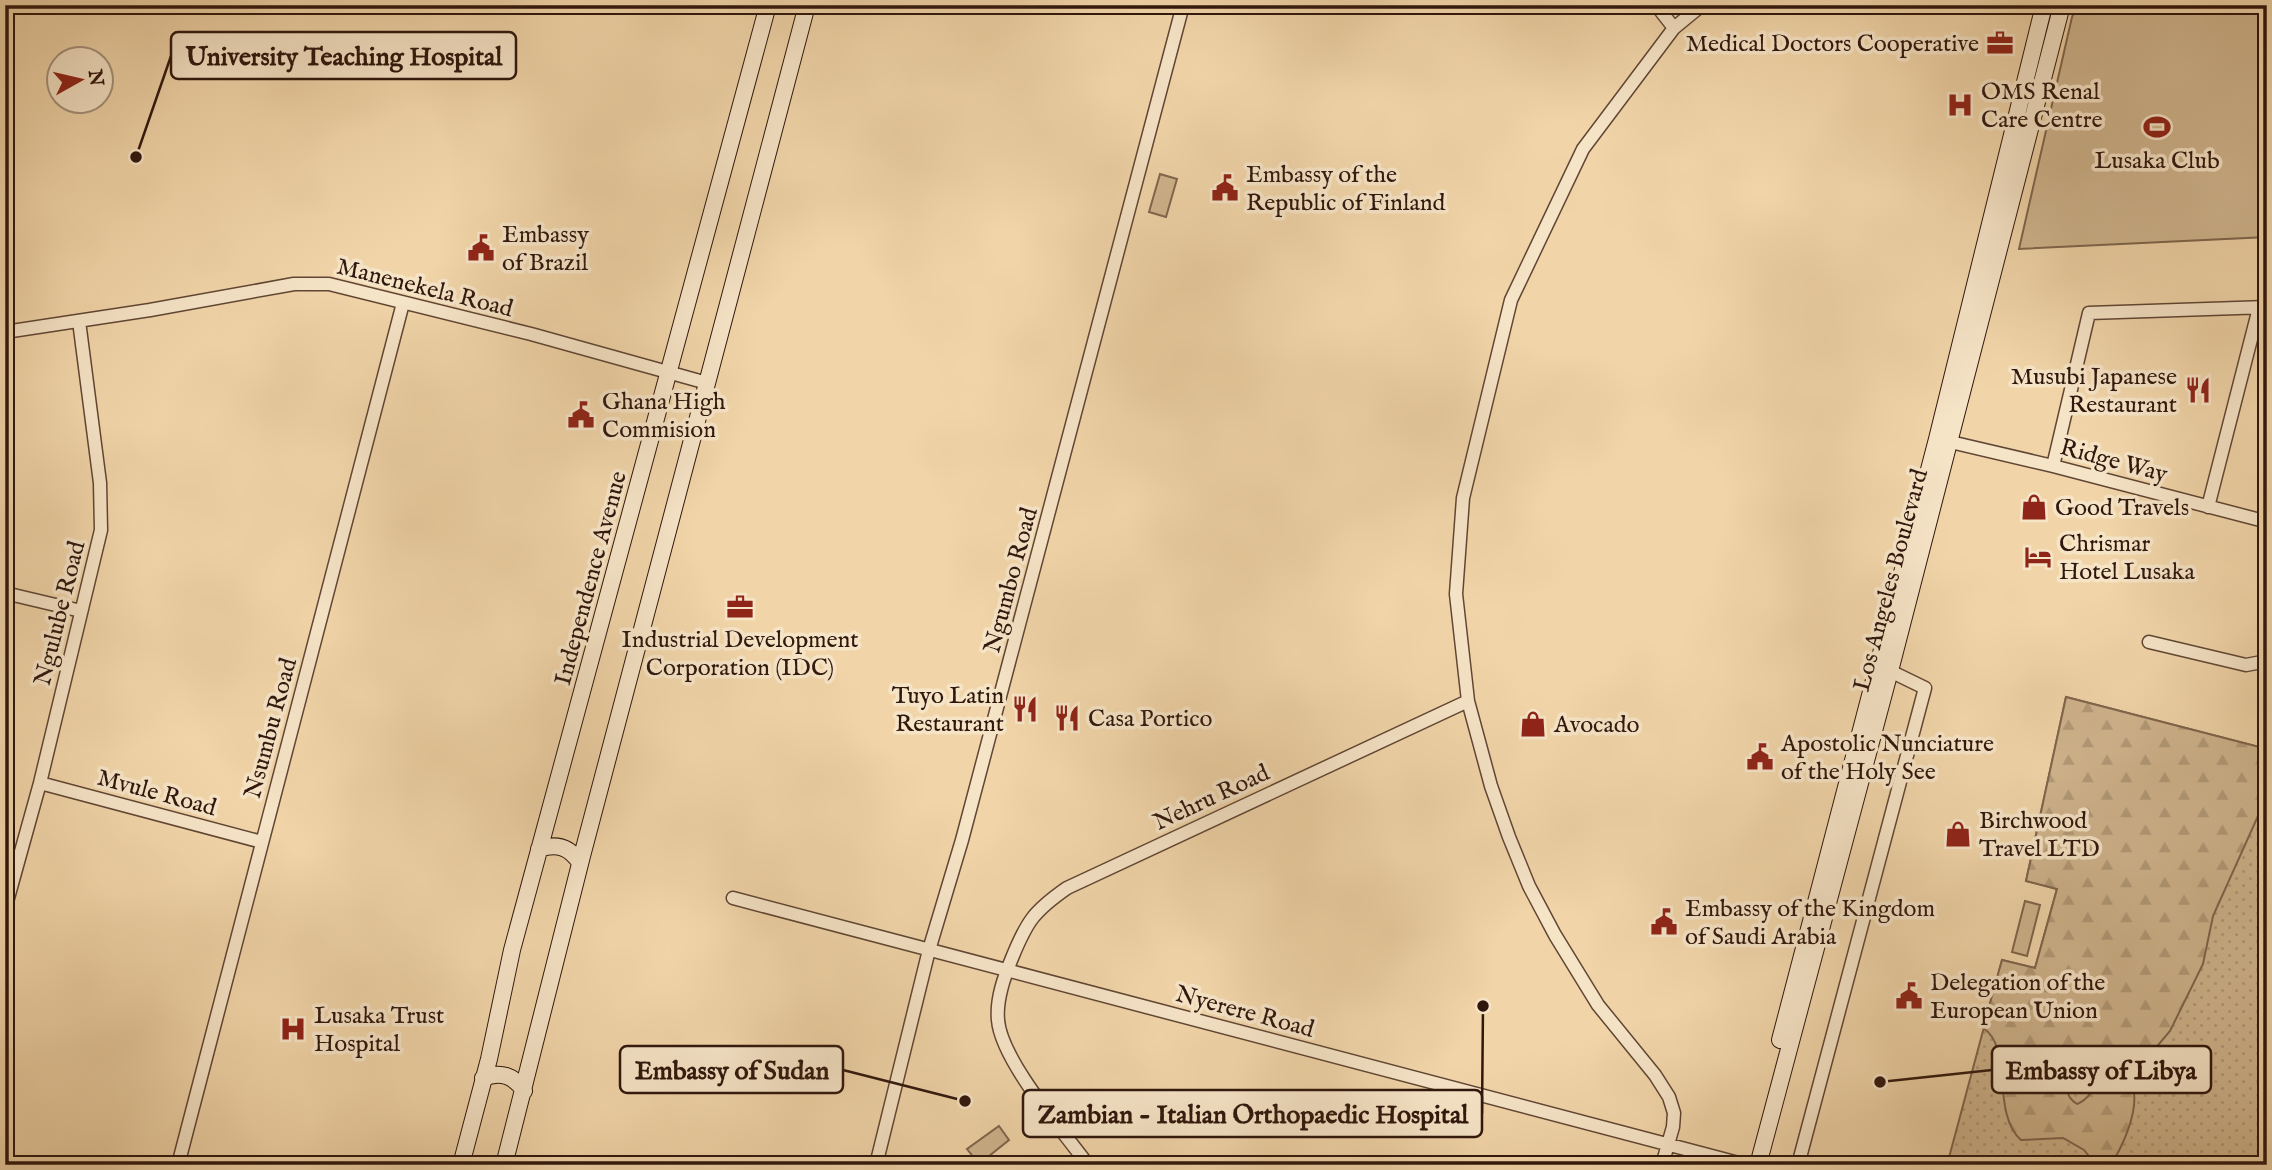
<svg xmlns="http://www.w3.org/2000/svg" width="2272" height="1170" font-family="'IM FELL English',serif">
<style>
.grass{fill:url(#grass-dots);stroke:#80664e;stroke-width:2}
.forest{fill:url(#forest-firs);stroke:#80664e;stroke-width:2}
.garden{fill:#d0b58e;stroke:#80664e;stroke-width:2}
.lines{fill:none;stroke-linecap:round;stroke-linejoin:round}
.minor-casing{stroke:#604634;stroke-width:15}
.secondary-casing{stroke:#30170d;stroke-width:18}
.minor{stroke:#f6e4c7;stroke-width:12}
.secondary{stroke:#f6e4c7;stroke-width:16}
.labels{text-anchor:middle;stroke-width:7;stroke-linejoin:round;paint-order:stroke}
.poi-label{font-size:24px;fill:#30170d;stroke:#f6e4c7;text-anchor:start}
.street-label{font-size:24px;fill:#30170d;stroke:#f6e4c7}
.leader{fill:none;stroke:#30170d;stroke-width:2.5}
.callout-dot{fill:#30170d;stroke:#f6e4c7;stroke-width:2.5}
.callout{fill:#f6e4c7;stroke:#30170d;stroke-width:2.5}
.callout-label{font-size:26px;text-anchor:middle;font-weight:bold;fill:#30170d}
</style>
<defs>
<pattern id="grass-dots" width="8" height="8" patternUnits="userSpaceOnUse" patternTransform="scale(1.75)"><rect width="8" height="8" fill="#d0b58e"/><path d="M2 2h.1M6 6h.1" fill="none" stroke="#b39b79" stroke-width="1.8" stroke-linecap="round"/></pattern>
<pattern id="forest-firs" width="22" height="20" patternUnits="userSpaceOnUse" patternTransform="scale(1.75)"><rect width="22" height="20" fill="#d0b58e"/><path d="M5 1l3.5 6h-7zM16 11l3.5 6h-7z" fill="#b39b79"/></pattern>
</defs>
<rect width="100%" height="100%" fill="#f1d5a9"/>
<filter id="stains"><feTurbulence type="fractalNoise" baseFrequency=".00286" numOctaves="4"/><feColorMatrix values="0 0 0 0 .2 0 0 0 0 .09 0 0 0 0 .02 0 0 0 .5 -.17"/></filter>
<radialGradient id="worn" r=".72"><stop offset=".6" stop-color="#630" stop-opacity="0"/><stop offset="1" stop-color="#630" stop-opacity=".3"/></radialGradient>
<path class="grass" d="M2066 697 2267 749V1165H1947L2002 960 2035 968 2057 889 2026 881Z"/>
<path class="forest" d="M2066 697 2267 749V796L2213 916 2203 964 2170 1031 2154 1050 2139 1059C2129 1055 2118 1048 2107 1047 2078 1045 2051 1088 2077 1104 2092 1099 2093 1082 2110 1079 2157 1071 2124 1148 2110 1165H2096L2084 1150 2063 1138 2021 1140C1991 1114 2013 1046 1983 1028L2002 960 2035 968 2057 889 2026 881Z"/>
<path class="garden" d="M2078 5H2267V237L2019 249 2072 17Z
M1160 174 1177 179 1166 217 1149 212Z
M2025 901 2040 905 2027 956 2012 952Z
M999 1126 1009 1140 979 1164 967 1149Z"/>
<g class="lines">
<g class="minor-casing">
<path id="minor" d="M1656 5 1674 28
M5 332 150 310 294 284H329L531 334 707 383
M1942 440 2053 466 2264 521 2267 520
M2053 466 2089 313 2267 307
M2208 507 2259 308
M5 593 81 611
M2149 642 2246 665 2267 661
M40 783 262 842
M733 898 1746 1165
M5 909 40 783 101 530 100 483 79 321
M178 1165 403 303
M876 1165 929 950 962 840 1183 5
M1088 1165C1063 1131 1001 1060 998 1020 996 999 1004 977 1012 958 1027 921 1034 911 1067 888L1468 701
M1662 1165 1673 1127 1674 1113 1669 1097 1655 1075 1598 1005 1555 935 1529 886 1509 837 1491 786 1468 701 1456 594 1463 498 1511 300 1583 149 1674 28 1702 5
M1798 1165 1925 688 1890 671"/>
</g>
<g class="secondary-casing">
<path id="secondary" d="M539 849C557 843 570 847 580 863
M1780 1040 1937 439 2044 5
M483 1078C500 1071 514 1075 524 1091
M461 1165 489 1059 512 950 768 5
M504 1165 582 856 807 5
M1758 1165 1890 671 2062 5"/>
</g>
<use href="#minor" class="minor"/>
<use href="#secondary" class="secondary"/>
</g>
<defs>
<g id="office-bare" transform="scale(2.1)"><path d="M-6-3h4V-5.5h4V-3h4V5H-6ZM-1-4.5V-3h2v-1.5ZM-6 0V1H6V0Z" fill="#8f2418" stroke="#f6e4c7" stroke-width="2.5" paint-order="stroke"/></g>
<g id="hospital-bare" transform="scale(2.1)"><path d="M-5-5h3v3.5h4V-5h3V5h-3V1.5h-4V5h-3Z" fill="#8f2418" stroke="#f6e4c7" stroke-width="2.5" paint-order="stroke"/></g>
<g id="stadium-bare" transform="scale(2.1)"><path d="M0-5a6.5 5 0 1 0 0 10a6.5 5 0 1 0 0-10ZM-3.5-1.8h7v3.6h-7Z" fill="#8f2418" stroke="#f6e4c7" stroke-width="2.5" paint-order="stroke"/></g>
<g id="civic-bare" transform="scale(2.1)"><path d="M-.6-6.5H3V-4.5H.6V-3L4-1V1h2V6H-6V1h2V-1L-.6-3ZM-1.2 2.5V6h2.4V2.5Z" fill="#8f2418" stroke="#f6e4c7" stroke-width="2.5" paint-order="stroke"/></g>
<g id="restaurant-bare" transform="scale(2.1)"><path d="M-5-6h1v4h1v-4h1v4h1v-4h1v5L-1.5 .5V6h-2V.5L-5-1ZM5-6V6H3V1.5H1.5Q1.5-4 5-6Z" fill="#8f2418" stroke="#f6e4c7" stroke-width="2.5" paint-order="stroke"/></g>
<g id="shop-bare" transform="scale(2.1)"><path d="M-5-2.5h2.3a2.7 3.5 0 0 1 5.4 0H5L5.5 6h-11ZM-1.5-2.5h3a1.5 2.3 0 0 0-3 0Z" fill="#8f2418" stroke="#f6e4c7" stroke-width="2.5" paint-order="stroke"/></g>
<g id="hotel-bare" transform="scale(2.1)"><path d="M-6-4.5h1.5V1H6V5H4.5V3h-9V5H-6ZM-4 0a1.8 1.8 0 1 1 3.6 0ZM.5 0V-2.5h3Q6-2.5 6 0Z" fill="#8f2418" stroke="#f6e4c7" stroke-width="2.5" paint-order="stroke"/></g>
</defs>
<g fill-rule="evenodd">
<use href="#office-bare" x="2000" y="43"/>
<use href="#hospital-bare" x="1960" y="105"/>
<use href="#stadium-bare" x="2157" y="127"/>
<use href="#civic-bare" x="1225" y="188"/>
<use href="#civic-bare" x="481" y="248"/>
<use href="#restaurant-bare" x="2198" y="390"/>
<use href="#civic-bare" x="581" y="415"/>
<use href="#shop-bare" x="2034" y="507"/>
<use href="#hotel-bare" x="2038" y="557"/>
<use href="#office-bare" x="740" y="607"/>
<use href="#restaurant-bare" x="1025" y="709"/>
<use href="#restaurant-bare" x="1067" y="718"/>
<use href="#shop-bare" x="1533" y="724"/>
<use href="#civic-bare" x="1760" y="757"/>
<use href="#shop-bare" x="1958" y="834"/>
<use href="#civic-bare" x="1664" y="922"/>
<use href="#civic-bare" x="1909" y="996"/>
<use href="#hospital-bare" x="293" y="1029"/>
</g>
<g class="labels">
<g class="poi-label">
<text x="1979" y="51" text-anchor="end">Medical Doctors Cooperative</text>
<text x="1981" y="99">OMS Renal<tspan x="1981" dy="28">Care Centre</tspan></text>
<text x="2157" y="168" text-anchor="middle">Lusaka Club</text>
<text x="1246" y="182">Embassy of the<tspan x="1246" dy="28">Republic of Finland</tspan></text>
<text x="502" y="242">Embassy<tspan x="502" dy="28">of Brazil</tspan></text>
<text x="2177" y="384" text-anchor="end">Musubi Japanese<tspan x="2177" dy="28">Restaurant</tspan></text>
<text x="602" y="409">Ghana High<tspan x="602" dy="28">Commision</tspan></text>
<text x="2055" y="515">Good Travels</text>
<text x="2059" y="551">Chrismar<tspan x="2059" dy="28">Hotel Lusaka</tspan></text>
<text x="740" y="647" text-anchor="middle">Industrial Development<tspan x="740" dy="28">Corporation (IDC)</tspan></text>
<text x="1004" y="703" text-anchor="end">Tuyo Latin<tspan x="1004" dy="28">Restaurant</tspan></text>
<text x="1088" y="726">Casa Portico</text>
<text x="1554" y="732">Avocado</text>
<text x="1781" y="751">Apostolic Nunciature<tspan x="1781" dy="28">of the Holy See</tspan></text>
<text x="1979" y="828">Birchwood<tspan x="1979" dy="28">Travel LTD</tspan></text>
<text x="1685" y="916">Embassy of the Kingdom<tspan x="1685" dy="28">of Saudi Arabia</tspan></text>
<text x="1930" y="990">Delegation of the<tspan x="1930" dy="28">European Union</tspan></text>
<text x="314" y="1023">Lusaka Trust<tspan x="314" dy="28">Hospital</tspan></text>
</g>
<g class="street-label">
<text transform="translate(425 287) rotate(14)" y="8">Manenekela Road</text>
<text transform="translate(2114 460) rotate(15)" y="8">Ridge Way</text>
<text transform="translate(590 578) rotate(-75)" y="8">Independence Avenue</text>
<text transform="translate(1010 580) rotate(-75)" y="8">Ngumbo Road</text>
<text transform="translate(1890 580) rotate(-75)" y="8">Los Angeles Boulevard</text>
<text transform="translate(59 613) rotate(-76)" y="8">Ngulube Road</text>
<text transform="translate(270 728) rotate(-75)" y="8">Nsumbu Road</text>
<text transform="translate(157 792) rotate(15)" y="8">Mvule Road</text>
<text transform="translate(1211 797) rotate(-25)" y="8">Nehru Road</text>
<text transform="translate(1245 1011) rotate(15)" y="8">Nyerere Road</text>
</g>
</g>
<path class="leader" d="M136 157L171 56M1880 1082L1992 1070M965 1101L843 1070M1483 1006L1482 1114"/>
<g class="callout-dot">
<circle cx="136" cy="157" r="7"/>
<circle cx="1880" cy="1082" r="7"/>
<circle cx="965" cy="1101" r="7"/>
<circle cx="1483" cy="1006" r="7"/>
</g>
<g class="callout">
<rect x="171" y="32" width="345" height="47" rx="7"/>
<rect x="1992" y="1046" width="219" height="47" rx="7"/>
<rect x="620" y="1046" width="223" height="47" rx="7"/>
<rect x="1023" y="1090" width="459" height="47" rx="7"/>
</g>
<g class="callout-label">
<text x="344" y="65">University Teaching Hospital</text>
<text x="2101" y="1079">Embassy of Libya</text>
<text x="732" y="1079">Embassy of Sudan</text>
<text x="1253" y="1123">Zambian - Italian Orthopaedic Hospital</text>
</g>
<rect width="2272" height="1170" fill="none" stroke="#f1d5a9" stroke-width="28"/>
<rect x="7" y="7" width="2258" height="1156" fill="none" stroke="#30170d" stroke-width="3.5"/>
<rect x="14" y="14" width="2244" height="1142" fill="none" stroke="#30170d" stroke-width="2"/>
<g transform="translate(80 80) rotate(82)"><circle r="33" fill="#f6e4c7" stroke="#a7927d" stroke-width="2"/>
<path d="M0-5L12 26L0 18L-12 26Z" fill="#8f2418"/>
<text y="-10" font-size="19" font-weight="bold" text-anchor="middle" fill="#30170d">N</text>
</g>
<rect width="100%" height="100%" filter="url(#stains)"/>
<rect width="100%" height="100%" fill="url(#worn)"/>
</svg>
